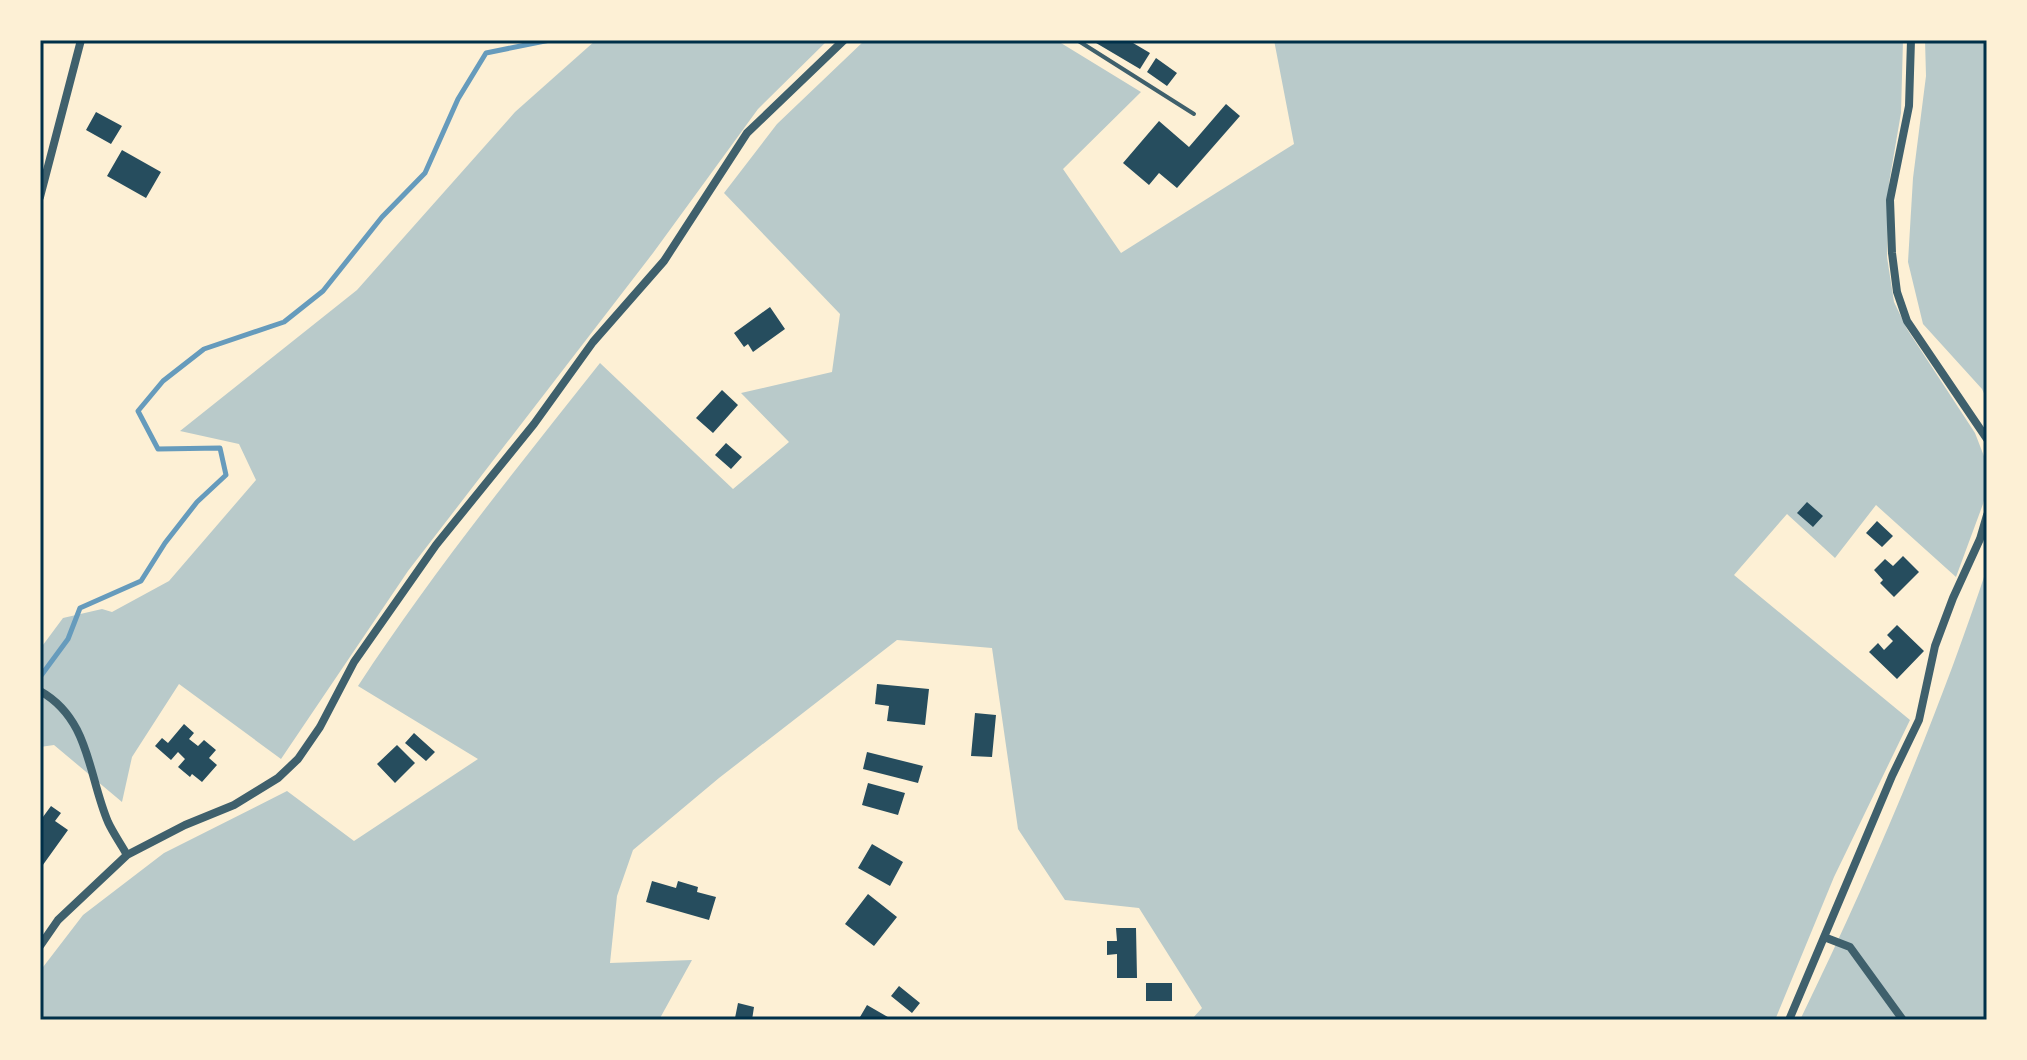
<svg xmlns="http://www.w3.org/2000/svg" width="2027" height="1060" font-family="Poppins,sans-serif">
<style>
.green{fill:#b9caca}
.lines{fill:none;stroke-linecap:round;stroke-linejoin:round}
.stream{stroke:#669bbc;stroke-width:5}
.building{fill:#264d5e}
.service{stroke:#3f606c;stroke-width:4}
.minor{stroke:#3f606c;stroke-width:8}
.neatline{fill:none;stroke:#003049;stroke-width:3}
</style>
<rect width="100%" height="100%" fill="#fdf0d5"/>
<path class="green" d="M596 40H828L758 109 653 253 408 571 281 759 179 684 132 757 122 802 54 745 40 747V649L63 618 102 609 112 612 169 581 256 480 239 444 180 431 357 290 515 112Z
M865 40H1056L1141 92 1063 169 1121 253 1294 144 1274 40H1903L1901 113 1889 183 1887 257 1894 302 1907 329 1975 433 1987 464V489L1983 504 1956 577 1876 505 1835 558 1787 514 1734 575 1910 720 1834 877 1775 1020H1191L1202 1008 1139 908 1065 900 1018 829 992 648 897 640 719 778 633 850 617 896 610 963 692 960 659 1020H40V971L83 915 164 853 287 791 354 841 478 759 358 686C432 573 516 469 600 363L733 489 789 442 741 393 832 372 840 314 724 193 777 124Z
M1925 40H1987V400L1982 389 1923 324 1908 262 1913 178 1926 76Z
M1987 568V1020H1800C1871 874 1936 722 1987 568Z"/>
<g class="lines">
<path class="stream" d="M40 677 68 639 80 608 141 581 165 543 197 502 226 475 220 448 158 449 138 411 163 381 204 349 284 322 323 291 382 217 425 173 458 99 486 53 550 40"/>
</g>
<path class="building" d="M1091 40H1128L1150 53 1140 69Z
M1156 58 1177 73 1167 86 1147 72Z
M1226 104 1240 116 1177 188 1159 173 1149 185 1123 163 1159 121 1189 147Z
M96 112 122 126 111 144 86 130Z
M122 150 161 172 146 198 107 176Z
M770 307 785 329 753 352 748 344 744 347 734 333Z
M722 390 738 405 713 433 696 418Z
M726 443 742 457 731 469 715 455Z
M1807 502 1823 516 1813 527 1797 513Z
M1877 521 1893 536 1882 547 1866 533Z
M1903 556 1919 572 1894 597 1880 583 1883 580 1874 570 1885 559 1893 566Z
M1897 625 1924 651 1897 679 1869 652 1878 643 1884 650 1893 641 1887 635Z
M877 684 929 689 925 725 887 721 889 706 875 704Z
M975 713 996 715 992 757 971 756Z
M184 724 194 733 189 739 198 746 204 740 216 750 209 758 217 765 202 782 192 774 190 777 178 767 185 759 178 752 171 760 155 746 162 738 168 743Z
M414 733 435 752 426 761 405 743Z
M397 745 415 763 395 783 377 764Z
M867 752 923 766 918 783 863 769Z
M868 783 905 793 898 815 862 805Z
M51 806 61 813 55 821 68 830 40 869V821Z
M872 844 903 862 890 886 858 868Z
M652 881 676 888 678 881 698 887 697 892 716 897 709 920 646 902Z
M868 894 897 917 874 946 845 924Z
M1116 928H1136L1137 978H1117V954L1107 955V941H1117Z
M1146 983H1172V1001H1146Z
M899 986 920 1003 912 1013 891 996Z
M738 1003 754 1007 752 1020 735 1018Z
M867 1005 893 1020H864L860 1017Z"/>
<g class="lines">
<path class="service" d="M1077 40 1194 114"/>
<path class="minor" d="M1911 40 1909 106 1890 200 1892 253 1897 292 1907 321 1987 439
M40 197 81 40
M40 691C90 719 88 775 108 822 113 833 121 844 127 855
M1824 937 1850 947 1903 1020
M40 946 58 920 127 855 185 825 234 805 278 778 298 759 320 727 354 662 436 545 534 424 593 342 664 261 747 133 844 40
M1789 1020 1892 776 1919 720 1935 646 1953 598 1980 539 1987 515"/>
</g>
<rect width="2027" height="1060" fill="none" stroke="#fdf0d5" stroke-width="84"/>
<rect x="42" y="42" width="1943" height="976" class="neatline"/>
</svg>
